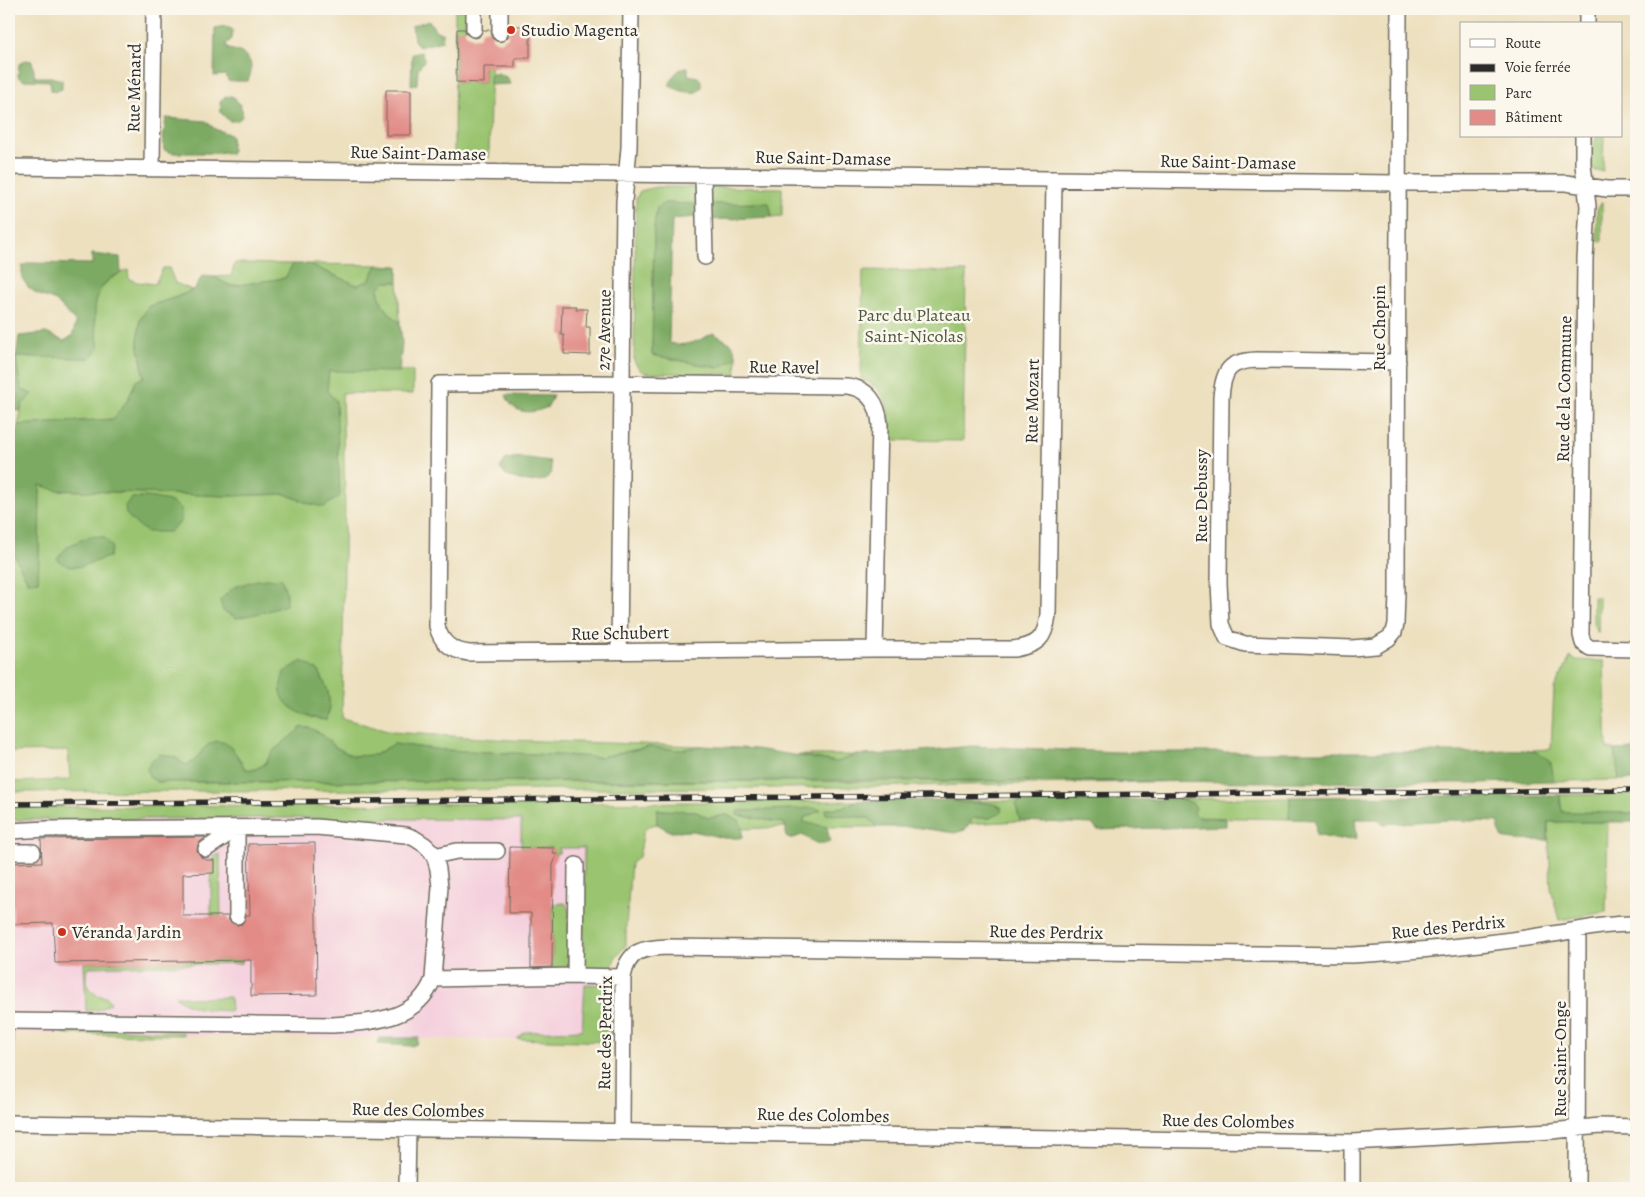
<svg xmlns="http://www.w3.org/2000/svg" width="1645" height="1197" font-family="Alegreya,serif">
<style>
.built{fill:#f4cfdd}
.green{fill:#9ac470;stroke:#62784e;fill-rule:evenodd}
.forest{fill:#7baa62;stroke:#536a46}
.building{fill:#e28b87}
.lines{fill:none;stroke-linecap:round;stroke-linejoin:round}
.minor-casing{stroke:#6f6a5f;stroke-width:18}
.minor{stroke:#fff;stroke-width:15}
.rail-casing{stroke:#2b2b2b;stroke-width:5.5}
.rail{stroke:#fbf7ec;stroke-width:4;stroke-dasharray:11;stroke-linecap:butt}
.poi-dot{fill:#c8321e;stroke:#fbf7ec;stroke-width:2}
.labels{text-anchor:middle;stroke-width:5;stroke-linejoin:round;paint-order:stroke}
.poi-label{font-size:18px;fill:#2b2b2b;stroke:#fbf7ec;text-anchor:start}
.street-label{font-size:18px;fill:#2b2b2b;stroke:#fbf7ec}
.park-label{font-size:18px;fill:#4c5940;stroke:#fbf7ec}
</style>
<rect width="100%" height="100%" fill="#fbf7ec"/>
<filter id="ink" filterUnits="userSpaceOnUse"><feTurbulence type="fractalNoise" baseFrequency=".02" numOctaves="2"/><feDisplacementMap in="SourceGraphic" scale="10" xChannelSelector="R" yChannelSelector="G"/><feConvolveMatrix kernelMatrix="1 2 1 2 8 2 1 2 1" color-interpolation-filters="sRGB"/></filter>
<filter id="wash" filterUnits="userSpaceOnUse"><feTurbulence type="fractalNoise" baseFrequency=".0096" numOctaves="4" result="noise"/><feDisplacementMap in="SourceGraphic" scale="20" xChannelSelector="R" yChannelSelector="G"/><feGaussianBlur stdDeviation="1.12" result="paint"/><feColorMatrix in="noise" values="0 0 0 0 0 0 0 0 0 0 0 0 0 0 0 0 0 1.4 0 .05"/><feComposite in="paint" operator="in"/></filter>
<g filter="url(#wash)">
<rect width="100%" height="100%" fill="#ede0bf"/>
<path class="built" d="M280 818 599 821 597 1041 9 1033V820Z"/>
<path class="green" d="M455 9H466L465 29 457 30V82L484 83 486 30H491L489 158H454Z
M1597 136H1604L1603 171H1594C1589 158 1592 148 1597 136Z
M656 187H693L697 192 696 204 665 203 657 209 654 226 652 355 718 368 737 357 736 374 645 373 639 369 634 361 636 199 640 191Z
M711 187 782 188V216L772 217 768 203 709 204Z
M1602 202V242L1597 241V210Z
M235 263 293 264 285 278 231 286 214 277 231 276Z
M308 264 377 265 369 281 357 285Z
M163 268H169L175 283 192 290 177 297 149 306 140 320 138 341 144 377 136 381 128 400 113 419 18 425 22 406 16 357 91 358 99 347C92 312 88 284 128 270L129 279 137 282 155 284Z
M863 270 966 272 963 441 890 440C890 412 890 392 861 378Z
M385 282H398L400 323C387 311 381 307 378 289Z
M329 370 413 371V394L342 393 345 489 342 718 391 732 511 740 703 746 679 750 649 747 600 757 443 750 394 744 375 755 353 756 335 747 322 734 272 752C265 765 261 771 245 769L238 756 200 754 194 763 185 765 175 757 158 782 1203 781 789 788 9 792V782L70 780 68 751 9 752V545L28 582 38 581 39 558 40 484 56 490 229 496 285 494 310 504ZM319 671C327 688 333 702 326 720L311 718Z
M1593 597H1599L1598 633 1593 624Z
M1571 656 1575 660 1604 661 1607 749 1615 750 1619 780 1553 781 1551 763 1532 750 1551 749 1554 689Z
M799 755H856L837 762Z
M1636 794V813L1561 812 1560 795Z
M1290 797 1289 819 1198 817 1194 813 1193 803 1176 799Z
M950 800 1019 801 1016 805 1020 821 967 824 973 818H990L1001 812V807C986 799 966 806 950 800Z
M856 801 844 807 827 809 854 817 869 818 877 827H827L803 823 805 817 814 814 737 815 784 823 786 827 742 829 739 820 726 815 708 818 694 811 657 810V824L649 826 644 830 639 857 631 863 626 927V945L615 958 611 970H593L586 967 583 962 584 848H559V853L553 854V848L521 847V820L280 818 9 820V807Z
M1548 822H1608L1606 912 1559 920 1551 888Z
M220 854 221 916H211V873H214V856Z
M565 903 569 909V964C565 970 560 970 552 970L553 904Z
M242 960V963L90 967C80 982 90 996 107 997L111 1003 98 1010 86 1011 84 963Z
M585 984 611 985 610 1042 517 1039 525 1032 582 1030Z
M175 996H185L186 998 230 997 231 1011C211 1010 190 1010 175 996Z
M64 1026 183 1032V1035L64 1034Z
M9 1033H13L14 1111H9Z"/>
<path class="forest" d="M429 20 435 30 443 34 442 41 419 47 414 40 412 26Z
M225 26 233 30 232 39 226 44 228 49C248 52 256 62 248 81H228L226 75 214 76 215 28Z
M421 52 425 60 418 69 417 84 411 85 412 54Z
M26 60 32 61 35 77H51L62 80V88L55 92 51 90 50 81 23 80 18 77 19 64Z
M688 67V75L698 77 701 81 702 87 697 92C687 94 679 90 669 86 673 76 676 69 688 67Z
M498 73 508 78 510 84 490 85V75Z
M232 96C243 105 250 122 229 121L221 113 220 102 224 97Z
M166 118 206 121 215 129 231 135 232 153H173L164 150 163 138Z
M665 203 696 204 697 217 672 219 669 342C682 349 701 340 713 333L732 344 737 357 719 368 652 355 654 226 657 208Z
M769 203 772 217 708 220 709 204Z
M92 254 120 257 121 273C89 284 93 320 99 347L91 358 16 357 21 389 32 394 22 405 20 411 9 410V361L16 357 19 336 46 333 64 341 72 336 76 323 56 301 37 294 27 286 22 277V266L29 263 92 264Z
M293 264H308L357 285 369 281 377 265 398 266V282H385L378 289C381 307 387 311 400 323L402 344 399 372 329 371 327 391 336 401 340 496 324 507 310 504 285 494 229 496 56 490 40 485 39 558 38 581 28 582 9 545V454L18 425 113 419 128 400 136 381 144 377 138 341 140 320 149 306 177 297 195 289 202 276 214 277 231 286 285 278Z
M506 395 553 396 548 407C532 414 513 416 506 395Z
M521 457 550 461 552 473 545 480 527 482 506 476 500 468 506 459Z
M148 497 169 501 181 508V522L169 532H147L137 525 126 514 125 506 131 498Z
M90 536 104 537 112 547 109 557C90 561 75 576 57 559L68 546Z
M281 578 286 592V605L265 612 237 618 223 611 220 600 234 587 257 580Z
M302 661 319 671 328 691 330 708 326 720C310 718 285 711 281 692 279 687 283 678 284 672Z
M302 727 310 728 322 734 335 747 353 756 375 755 394 744 443 750 600 757 649 747 679 750 703 746 756 749 837 762 856 755 892 754 971 746 1119 752H1481C1499 751 1544 743 1551 765 1553 770 1553 776 1553 781L1477 783 880 780 158 782 149 777 147 769 152 760 161 754 175 757 185 765C199 762 197 753 208 745 226 732 238 756 245 769L254 770 265 764 272 752Z
M1636 749V780H1619L1615 750Z
M1560 795 1562 812 1636 813V822H1548V840C1533 840 1517 842 1503 838L1499 830V822L1449 820 1384 824 1376 819H1355L1357 838 1339 840 1316 835 1315 820 1289 819 1290 797Z
M1176 799 1193 803 1196 808 1194 813 1198 817 1226 819V826L1097 830 1092 824 1020 821 1016 805 1019 801Z
M950 800C966 806 986 799 1001 807V812L990 818H973L965 830 955 833 913 827H877L869 818 826 814V809L844 807 856 801Z
M815 808 821 810 805 817 803 822 827 827 830 842C818 848 812 840 802 835L790 839 786 837V827L784 823 737 815 738 811Z
M657 810 694 811 708 818 726 815 739 820 742 829V838H724L693 831 671 832 657 824Z
M379 1038H419L417 1044 411 1046 378 1044Z"/>
<g id="blocks">
<path class="building" d="M509 25 530 27V58H515V67H484V83L456 82 457 29H465L466 34 474 38 479 37 483 30H491L492 38 496 41 500 42 508 37Z
M386 90H411V135H386Z
M562 306H576V309H587L586 327H590V355L564 354V335H561Z
M206 837 198 844 197 850 201 857 207 860H214V873L183 874V916H228L229 921 237 925 242 924 246 915H250L248 844 315 843 317 995 251 996V960L55 963 53 923 13 924 12 863 42 862 41 839Z
M510 847 554 848 553 854H557L553 865 552 967 531 968V913H509Z"/>
</g>
</g>
<g filter="url(#ink)">
<use href="#blocks" fill-opacity="0" stroke="#6f6a5f" stroke-width="1"/>
<g class="lines">
<g class="minor-casing">
<path id="minor" d="M474 9V29
M500 9V33
M1587 24V9
M1583 136V165L1588 206 1585 259 1581 635 1583 643 1590 648 1636 649
M9 167 1397 183H1566L1607 189H1636
M152 168 154 9
M703 175 705 257
M1398 362 1257 360C1229 361 1223 370 1221 398L1219 583 1221 624 1227 638 1245 644 1352 648 1376 646 1389 638 1394 632 1396 624 1397 593C1398 398 1397 204 1399 9
M875 649 880 424C878 404 869 388 846 386L594 383 439 384 437 626C441 643 452 651 469 653L875 649H1014C1038 645 1045 639 1048 615L1054 179
M619 652 624 201 629 148 631 9
M237 828V916
M9 831 48 829 316 827 406 835 414 838 425 845 431 851 435 858 438 869 440 887 433 979C418 1021 370 1022 333 1025L9 1021
M206 849 224 837 226 828
M9 852H33
M434 856 457 851H497
M576 865 575 976 623 977
M433 979 575 976
M9 1123 1352 1142 1552 1131 1600 1126 1636 1127
M622 1131 623 977C628 950 643 948 667 947L1352 955C1417 951 1482 945 1546 935 1577 931 1604 923 1636 924
M407 1188 408 1129
M1352 1188V1142
M1577 1188 1578 930"/>
</g>
<use href="#minor" class="minor"/>
<g class="rail-casing">
<path id="rail" d="M9 804 1636 790"/>
</g>
<use href="#rail" class="rail"/>
</g>
</g>
<g class="poi-dot">
<circle cx="511" cy="30" r="5"/>
<circle cx="62" cy="932" r="5"/>
</g>
<g class="labels">
<g class="poi-label">
<text x="521" y="36">Studio Magenta</text>
<text x="72" y="938">Véranda Jardin</text>
</g>
<g class="street-label">
<text transform="translate(134 88) rotate(-89)" y="6">Rue Ménard</text>
<text transform="translate(418 153) rotate(1)" y="6">Rue Saint-Damase</text>
<text transform="translate(823 158) rotate(1)" y="6">Rue Saint-Damase</text>
<text transform="translate(1228 162) rotate(1)" y="6">Rue Saint-Damase</text>
<text transform="translate(1379 328) rotate(-90)" y="6">Rue Chopin</text>
<text transform="translate(604 330) rotate(-89)" y="6">27e Avenue</text>
<text transform="translate(784 367) rotate(1)" y="6">Rue Ravel</text>
<text transform="translate(1564 389) rotate(-89)" y="6">Rue de la Commune</text>
<text transform="translate(1032 401) rotate(-89)" y="6">Rue Mozart</text>
<text transform="translate(1201 496) rotate(-90)" y="6">Rue Debussy</text>
<text transform="translate(620 633) rotate(-1)" y="6">Rue Schubert</text>
<text transform="translate(1448 927) rotate(-6)" y="6">Rue des Perdrix</text>
<text transform="translate(1046 932) rotate(1)" y="6">Rue des Perdrix</text>
<text transform="translate(605 1033) rotate(-89)" y="6">Rue des Perdrix</text>
<text transform="translate(1560 1059) rotate(-90)" y="6">Rue Saint-Onge</text>
<text transform="translate(418 1110) rotate(1)" y="6">Rue des Colombes</text>
<text transform="translate(823 1115) rotate(1)" y="6">Rue des Colombes</text>
<text transform="translate(1228 1121) rotate(1)" y="6">Rue des Colombes</text>
</g>
<g class="park-label">
<text x="914" y="321">Parc du Plateau<tspan x="914" dy="21">Saint-Nicolas</tspan></text>
</g>
</g>
<rect width="1645" height="1197" fill="none" stroke="#fbf7ec" stroke-width="30"/>
<rect x="1460" y="22" width="162" height="115" fill="#fbf7ec" stroke="#a8a59f"/>
<rect x="1470" y="39" width="25" height="8" fill="#ffffff" stroke="#a8a59f"/>
<text x="1505" y="48" font-size="15" fill="#2b2b2b">Route</text>
<rect x="1470" y="64" width="25" height="8" fill="#2b2b2b" stroke="#a8a59f"/>
<text x="1505" y="72" font-size="15" fill="#2b2b2b">Voie ferrée</text>
<rect x="1470" y="85" width="25" height="15" fill="#9ac470" stroke="#a8a59f"/>
<text x="1505" y="98" font-size="15" fill="#2b2b2b">Parc</text>
<rect x="1470" y="110" width="25" height="15" fill="#e28b87" stroke="#a8a59f"/>
<text x="1505" y="122" font-size="15" fill="#2b2b2b">Bâtiment</text>
</svg>
